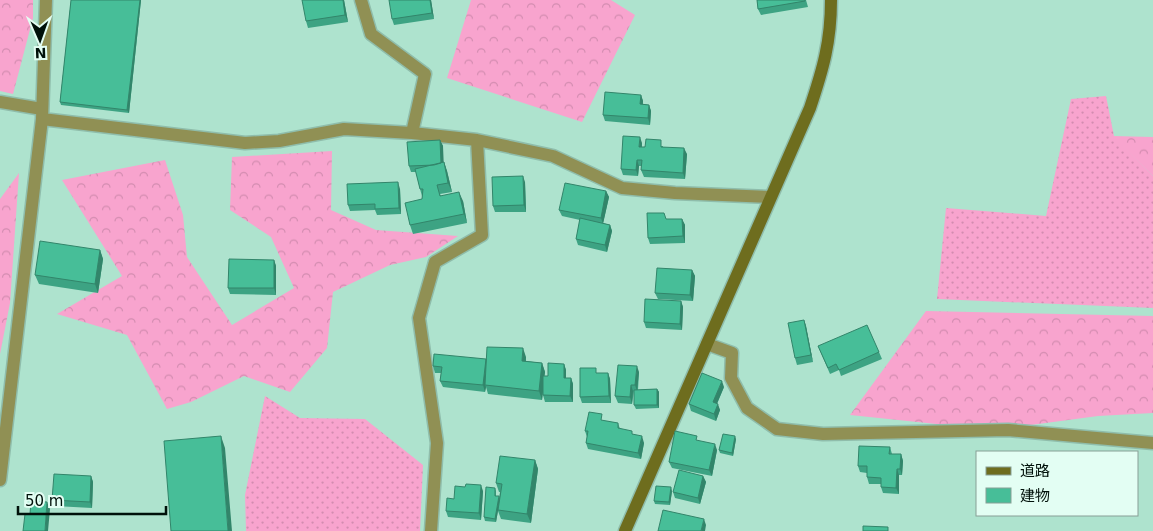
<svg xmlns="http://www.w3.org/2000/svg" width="1153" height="531" font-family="'DejaVu Sans','Noto Sans JP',sans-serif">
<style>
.grass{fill:url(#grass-dots)}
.forest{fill:url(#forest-crowns)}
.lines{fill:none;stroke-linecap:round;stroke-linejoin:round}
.street-casing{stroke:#8fbdab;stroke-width:15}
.secondary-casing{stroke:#8fbdab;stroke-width:15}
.street{stroke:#909054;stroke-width:12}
.secondary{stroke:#6e6d1e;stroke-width:12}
.wall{fill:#3da383}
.shaded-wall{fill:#32856a}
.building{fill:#47be98;stroke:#32856a}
</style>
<defs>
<pattern id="grass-dots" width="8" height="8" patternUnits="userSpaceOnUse" patternTransform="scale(1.25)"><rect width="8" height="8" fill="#f8a4ce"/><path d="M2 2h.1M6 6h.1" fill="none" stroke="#d38cb0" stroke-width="1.8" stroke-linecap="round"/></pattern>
<pattern id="forest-crowns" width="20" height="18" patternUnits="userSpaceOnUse" patternTransform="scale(1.25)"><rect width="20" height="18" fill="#f8a4ce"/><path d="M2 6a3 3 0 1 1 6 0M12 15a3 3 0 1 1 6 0" fill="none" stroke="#d38cb0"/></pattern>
</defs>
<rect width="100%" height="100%" fill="#aee3ce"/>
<path class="grass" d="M1106 96 1114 136 1153 176V308L937 299 946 208 1046 216 1071 99Z
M265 396 300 418 365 419 423 465 420 531H246L245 495Z"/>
<path class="forest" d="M0 0H33V18L13 94 0 91Z
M471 0H611L635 15 582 122 447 78Z
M1113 136 1153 137V176Z
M332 151 331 210 376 230 458 236 426 257 390 265 333 292 327 348 290 392 244 376 191 402 167 409 127 335 57 314 122 276 62 180 165 160 183 215 187 257 232 325 294 288 271 237 230 210 232 157Z
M19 173 10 303 0 354V199Z
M926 311 1153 316V413L1098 416 994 430 850 415Z"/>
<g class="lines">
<g class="street-casing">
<path id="street" d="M361 0 371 34 425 74 412 133
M0 102 42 109
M42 119 245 143 279 141 344 129 412 133 477 140 553 156 622 188 675 193 770 197
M707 344 732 353 731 378 747 408 777 429 823 434 1008 430 1153 443
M0 480 42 119 46 0
M431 531 437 443 419 318 435 262 482 235 477 140"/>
</g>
<g class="secondary-casing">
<path id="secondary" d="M625 531 810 108C823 69 831 42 831 0"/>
</g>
<use href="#street" class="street"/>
<use href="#secondary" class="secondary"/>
</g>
<path class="wall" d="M71 0H141L129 113 61 105 60 102Z
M344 0 348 22 308 28 306 21Z
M431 0 434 19 394 25 392 19Z
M757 0H806L808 7 761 15 758 9Z
M641 95 643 101V104L649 105 651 111 650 125 605 121 603 115Z
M440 140 443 146V162H444L447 171 452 192 440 194 441 196 463 201 467 223 413 234 410 225 422 199V196L420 189 416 172H411L409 166Z
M642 143V147L663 146V147L687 154 685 179 644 177 641 170 642 166H639L638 176 623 175 621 169Z
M525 182 526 212H495L493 206Z
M400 189 401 214 377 215 375 210 350 211 348 205Z
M606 191 609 197 603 223 610 225 612 231 607 252 578 245 576 239 580 220 562 216 559 210Z
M682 219 685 225V243L650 244 648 238Z
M100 250 103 259 98 293 39 284 35 275Z
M274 260 276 266V295L230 294 228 288Z
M692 270 695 276 693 301 658 299 655 293Z
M681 301 683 307 682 330 646 328 644 322Z
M804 320 806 326 813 362 797 365 795 358Z
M818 346 879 352 882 359 841 376 839 370 830 374Z
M526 357V361L542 363 545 372 544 376H548L564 364 566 370V378H571L573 384V402H545L543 395V392L542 400 488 394 486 387 485 392 443 387 440 381 441 373H435L433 366 486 359Z
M639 372 638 390 657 389 659 392V408L636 409 634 405V391L632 404 618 403 615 396Z
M598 373H608L610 379 611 403H582L580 397Z
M724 387 717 404 720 410 716 421 691 411 689 404Z
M604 421 618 423 620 429 634 435 644 443 641 459 588 449 586 443 587 437 585 431Z
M736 439 733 456 720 453 719 450Z
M699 441 717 450 712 476 672 468 669 462Z
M890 447 892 454H901L903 461 902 475H899V494L883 493 881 487V484H869L867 477V473L860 472 858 466Z
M535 460 538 469 531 523 501 519 498 511 496 522 485 521 484 517 495 488 496 491V496L499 499 500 492H499L496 483Z
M91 476 93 482 92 508 55 506 52 500Z
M703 476 706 482 700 504 675 498 673 492Z
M483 491 481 520 448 517 446 511 454 499Z
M672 491 670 505 655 504 654 501Z"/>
<path class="shaded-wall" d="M140 0H141L129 113 127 110Z
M343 0H344L348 22 345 15Z
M430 0H431L434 19 432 13Z
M641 95 643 101 642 110 640 104Z
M649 105 651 111 650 125 648 118Z
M640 137 642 143 641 153 639 147Z
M440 140 443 146 444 170 441 164Z
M684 148 687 154 685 179 683 173Z
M637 160 639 166 638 176 636 170Z
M444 162 447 171 452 192 448 183Z
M523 176 525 182 526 212 524 205Z
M398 182 400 189 401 214 399 208Z
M606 191 609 197 603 224 601 218Z
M459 192 463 201 467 223 464 214Z
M682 219 685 225V243L683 236Z
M610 225 612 231 607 252 605 245Z
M100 250 103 259 98 293 95 284Z
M274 260 276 266V295L274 288Z
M692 270 695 276 693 301 690 295Z
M681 301 683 307 682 330 680 324Z
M804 320 806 326 813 362 811 355Z
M523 348 526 357 525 370 522 361Z
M486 359 485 385 486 387 485 392 483 385Z
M542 363 545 372 542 400 539 391Z
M564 364 566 370V384L564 378Z
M637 366 639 372 637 391 635 385Z
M608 373 610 379 611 403 609 396Z
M571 378 573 384V402L570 396Z
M722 381 724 387 715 408 713 402Z
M631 385 633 391 632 404 630 397Z
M657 389 659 392V408L657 405Z
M718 404 720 410 716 421 714 414Z
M221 436 225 448 232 531H228Z
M642 436 644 443 641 459 638 453Z
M735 436 736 439 733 456 732 453Z
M715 444 717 450 712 476 709 470Z
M901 454 903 461 902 475 900 469Z
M535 460 538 469 531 523 527 514Z
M897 469 899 475V494L896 488Z
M91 476 93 482 92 508 90 502Z
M703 476 706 482 700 504 698 498Z
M481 485 483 491 481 520 479 513Z
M671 487 672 491 670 505 669 502Z
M499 496 500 499 496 522 495 519Z
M47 502 50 509 48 531H45Z
M704 519 706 525 705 531H701Z"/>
<path class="building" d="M71 0H140L127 110 60 102Z
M302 0H343L345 15 306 21Z
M389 0H430L432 13 392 19Z
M757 0H805V1L758 9Z
M605 92 641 95 640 104 649 105 648 118 603 115Z
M623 136 640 137 639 147H645L646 139 661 140V147L684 148 683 173 641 170 642 160H637L636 170 621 169Z
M440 140 441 163 434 165 409 166 407 142Z
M444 162 448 183 437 185 440 196 459 192 464 214 410 225 405 203 422 199 423 189H420L415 169Z
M523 176 524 205 493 206 492 177Z
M398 182 399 208 375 209V204L348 205 347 184Z
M565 183 606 191 601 218 559 210Z
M647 213H664L666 219H682L683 236 648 238Z
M580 218 610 225 605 245 576 239Z
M40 241 100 250 95 284 35 275Z
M229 259 274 260V288H228Z
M657 268 692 270 690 295 655 293Z
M645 299 681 301 680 324 644 322Z
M804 320 811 355 795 358 788 323Z
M867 325 879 352 839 370 836 364 828 368 818 346Z
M487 347 523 348 522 361 542 363 539 391 485 385Z
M434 354 486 359 483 385 440 381 442 367 433 366Z
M548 363 564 364V378H571L570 396 543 395V376H548Z
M618 365 637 366 635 385H631L630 397 615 396Z
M580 368H596V373H608L609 396 580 397Z
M702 373 722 381 713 402 718 404 714 414 689 404Z
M657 389V405H634V390Z
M589 412 602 414 601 420 618 423V428L632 431V434L642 436 638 453 586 443 588 431H585Z
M675 431 697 436 696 440 715 444 709 470 669 462Z
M723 434 735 436 732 453 719 450Z
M221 436 228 531H171L164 441Z
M859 446 890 447 889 454H901L900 469H897L896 488 881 487V478L867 477V466H858Z
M500 456 535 460 527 514 498 510 502 484 496 483Z
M679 470 703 476 698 498 673 492Z
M54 474 91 476 90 502 52 500Z
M466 484 481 485 479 513 446 511 447 498 454 499 455 486 465 487Z
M656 486 671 487 669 502 654 501Z
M486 487 495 488V496H499L495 519 484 517Z
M31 501 47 502 45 531H23L25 514H30Z
M663 510 704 519 701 531H658Z
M863 526 888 527V531H863Z"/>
<rect x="976" y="451" width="162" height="65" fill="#e3fef3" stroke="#889f96"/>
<rect x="986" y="467" width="25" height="8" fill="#6e6d1e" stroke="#889f96"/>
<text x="1020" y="476" font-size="15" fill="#00110a">道路</text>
<rect x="986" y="488" width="25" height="15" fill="#47be98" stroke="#889f96"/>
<text x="1020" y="501" font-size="15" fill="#00110a">建物</text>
<g transform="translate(40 40) rotate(178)" stroke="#e3fef3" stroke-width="4" paint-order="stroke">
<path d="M0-4L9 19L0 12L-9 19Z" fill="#00110a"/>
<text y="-8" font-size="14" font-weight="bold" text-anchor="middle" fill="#00110a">N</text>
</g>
<path d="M18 506v8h148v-8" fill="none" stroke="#00110a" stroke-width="2.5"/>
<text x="25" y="506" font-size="15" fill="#00110a" stroke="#e3fef3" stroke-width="4" paint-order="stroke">50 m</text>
</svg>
